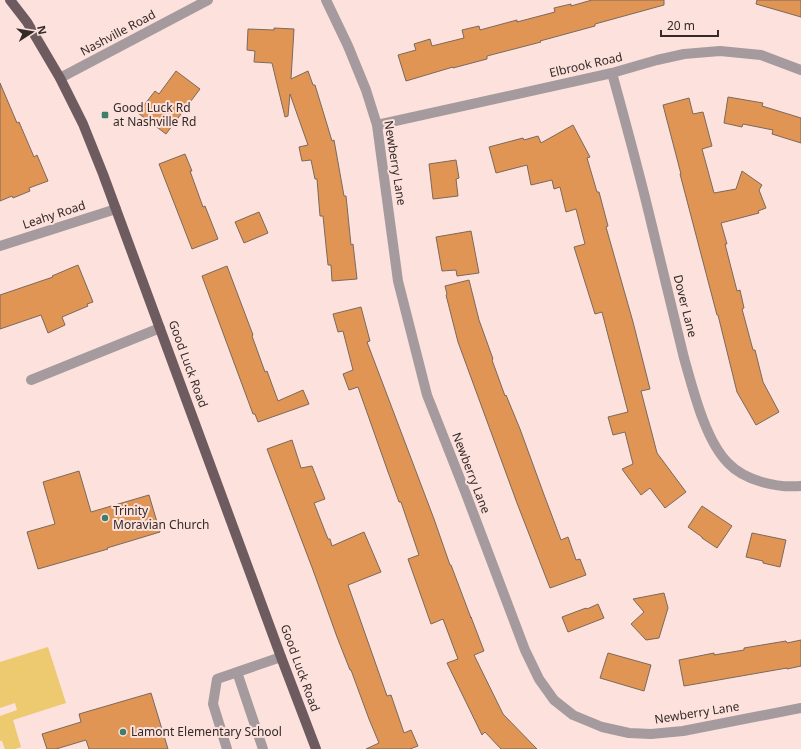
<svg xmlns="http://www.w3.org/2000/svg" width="801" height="749" font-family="'Noto Sans',sans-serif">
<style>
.green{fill:#edc96f}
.building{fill:#e09555;stroke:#7b695b}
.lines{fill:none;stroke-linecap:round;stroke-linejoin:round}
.minor{stroke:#a59a9d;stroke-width:10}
.major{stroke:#6e5b5f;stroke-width:10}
.poi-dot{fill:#3e7e6c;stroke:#fce1dc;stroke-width:1.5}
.labels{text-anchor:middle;stroke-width:4;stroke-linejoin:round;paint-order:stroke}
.street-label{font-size:12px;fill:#342a28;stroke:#fce1dc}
.poi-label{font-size:12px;fill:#342a28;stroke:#fce1dc;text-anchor:start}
</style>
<rect width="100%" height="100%" fill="#fce1dc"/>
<path class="green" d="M48 647 66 703 13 720 21 747 15 749H5L2 741H0V716L17 710 15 703 0 708V662Z"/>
<path class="building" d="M592 0H664V5L595 24V26L540 41 541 42 487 56V59L453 68V67L406 81 398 55 416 50 414 44 430 39 432 46 464 38 462 30 479 26 480 30 517 20V22L555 12 554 8 571 4V6Z
M757 0H801V17L756 4Z
M274 28 294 29 291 79 308 71 313 85H315L332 141 334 140 344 196H346L351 245 353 244 357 279 332 281 331 265H328L323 216H320L317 179H315L311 160 302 161 299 147 308 145 290 94 288 116 285 117 272 63 254 62 255 51 247 50 248 29 274 30Z
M176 71 200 89 166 134 138 113 155 91 159 94Z
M0 83 17 123 19 122 34 157 37 155 48 181 29 188 30 191 13 198 12 196 0 201Z
M728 97 763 103 762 106 801 118V143L772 134 773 130 743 124 742 127 724 123Z
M689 98 693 114 703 112 712 146 702 149 714 193 736 189 742 171 762 185 759 190 766 208 758 211 759 213 721 223 727 244H725L737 291 740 290 744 308 742 309 753 350H755L763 382 779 412 756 425 737 392 718 315H717L680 174H681L663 105Z
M573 125 590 157 587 158 597 192H599L608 226 606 227 633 322 650 389 641 391 657 453 686 492 665 508 650 488 641 495 622 469 633 464 625 432 613 435 608 417 628 412 602 312 595 314 574 247 585 244 576 209 566 212 560 187 554 189 552 180 531 185 527 165 496 173 489 147 523 138 524 140 538 136 541 143Z
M185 154 192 171H190L203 207 205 206 218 239 192 249 159 164Z
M456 160 459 178 456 179 458 196 433 199 429 164Z
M259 212 268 233 244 243 235 222Z
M471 231 479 273 457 276 456 270 442 271 436 237Z
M78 265 93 302 87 304 88 306 62 317 65 325 48 333 41 315 0 329V295L53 277 52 276Z
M227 266 253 335 252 336 265 372 267 371 278 401 303 390 309 404 258 422 255 414H253L202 276Z
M469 280 479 320 493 359 492 360 505 396 506 395 520 429 543 492 561 540 568 537 576 560 580 559 586 575 550 588 517 503 458 342 446 295 447 294 445 286Z
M361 307 370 341 367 342 434 519 450 565H451L471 618V617L484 651 474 655 503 714 537 749H501L485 732 482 735 447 663 458 659 443 619 431 624 408 559 419 555 401 502H399L387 469 358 387 349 390 343 374 353 370 343 331 338 332 333 314Z
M292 440 301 468 312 466 325 499 314 503 328 539H330L332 546 364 532 381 572 348 585 387 696 391 695 404 733 411 730 418 746 410 749H366L379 743 369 719 351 670H350L337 637 313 570 267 449Z
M79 471 91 512 149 495 160 532 107 548 108 549 38 569 27 532 55 524 43 482Z
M702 506 732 526 717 548 702 538V537L688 527Z
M752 533 786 540 780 567 763 563V561L746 557Z
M664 593 668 608 659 638 646 640 631 624 644 612 633 599Z
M598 604 604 618 568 632 562 617 586 608 587 609Z
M801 640V666L787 669V668L684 686 679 660 714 653V655L744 650V648L786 641 787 643Z
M608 653 651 665 644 691 600 678Z
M151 693 168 749H89L86 740 56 749H47L42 734 81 722 79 714Z"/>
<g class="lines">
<path class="minor" d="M326 0 348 46 366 90 377 125 398 281 427 395 466 494 525 650 539 679 554 700 573 715 602 727 629 733 651 734 683 731 801 708
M612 73C626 124 640 175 652 226 663 270 673 314 684 358 693 389 705 440 728 463 745 481 777 488 801 486
M60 78 208 0
M377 125 612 73 657 60 684 54 720 51 761 55 801 70
M0 246 116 209
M31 380 160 328
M237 672 263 749
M227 749 213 704 217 679 281 657"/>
<path class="major" d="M10 0 27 22 60 78 83 124 103 174 281 657 316 749"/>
</g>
<g class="poi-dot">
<rect x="101" y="111" width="8" height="8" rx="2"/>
<circle cx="105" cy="518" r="4"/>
<circle cx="123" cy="732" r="4"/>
</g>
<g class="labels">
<g class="street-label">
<text transform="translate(118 33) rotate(-28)" y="4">Nashville Road</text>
<text transform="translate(586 65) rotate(-13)" y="4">Elbrook Road</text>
<text transform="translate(395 163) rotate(81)" y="4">Newberry Lane</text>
<text transform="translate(54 215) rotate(-18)" y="4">Leahy Road</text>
<text transform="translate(685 306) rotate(76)" y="4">Dover Lane</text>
<text transform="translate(188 364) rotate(70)" y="4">Good Luck Road</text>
<text transform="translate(471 473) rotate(69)" y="4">Newberry Lane</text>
<text transform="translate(300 668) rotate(70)" y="4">Good Luck Road</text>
<text transform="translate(697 713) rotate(-9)" y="4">Newberry Lane</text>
</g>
<g class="poi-label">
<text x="113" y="112">Good Luck Rd<tspan x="113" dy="14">at Nashville Rd</tspan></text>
<text x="113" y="515">Trinity<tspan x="113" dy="14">Moravian Church</tspan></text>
<text x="131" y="736">Lamont Elementary School</text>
</g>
</g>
<g transform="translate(32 32) rotate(78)" stroke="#fce1dc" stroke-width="3" paint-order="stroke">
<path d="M0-3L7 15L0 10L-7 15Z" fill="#342a28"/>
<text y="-6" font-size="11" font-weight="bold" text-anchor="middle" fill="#342a28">N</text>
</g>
<path d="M661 30v6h57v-6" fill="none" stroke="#342a28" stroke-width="2"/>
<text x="667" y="30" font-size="12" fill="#342a28" stroke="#fce1dc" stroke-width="3" paint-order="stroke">20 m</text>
</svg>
